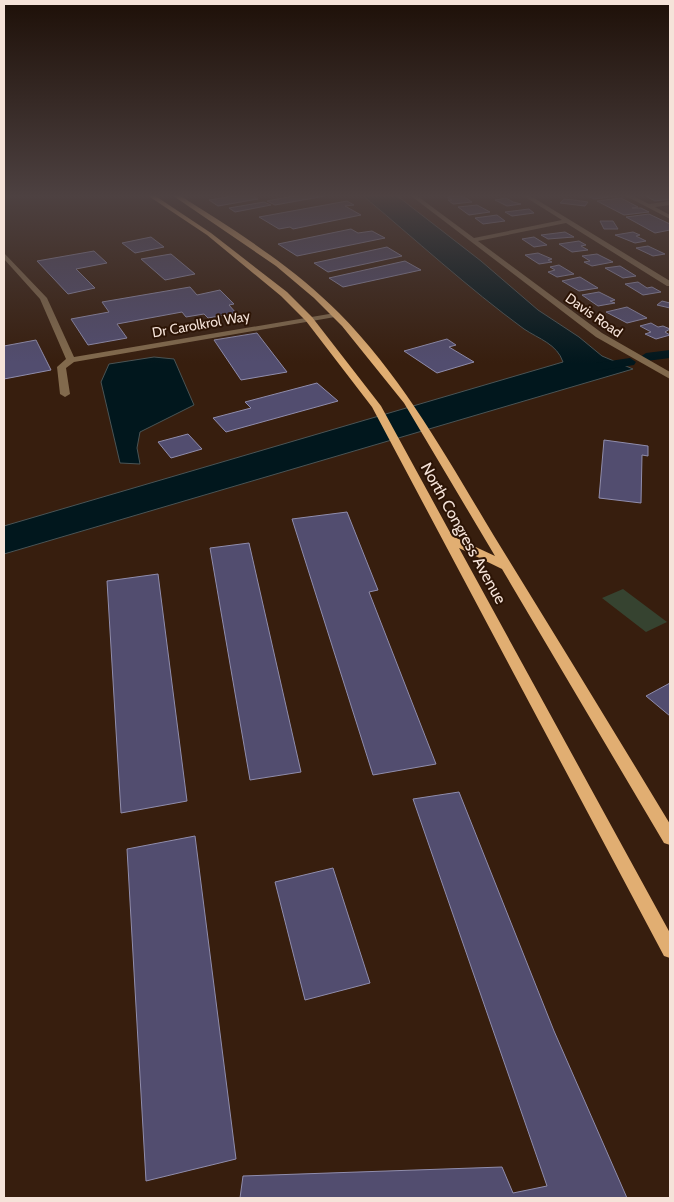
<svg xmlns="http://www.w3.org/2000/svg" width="674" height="1202" font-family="Cabin,sans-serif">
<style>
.green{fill:#364330}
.water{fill:#01171d;stroke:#4a5455}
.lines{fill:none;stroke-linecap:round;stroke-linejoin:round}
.canal{fill:#01171d;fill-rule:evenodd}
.building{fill:#524d6f;stroke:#908dac}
.minor{fill:#826a4d;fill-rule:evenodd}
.major{fill:#e1ae72;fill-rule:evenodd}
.labels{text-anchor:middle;stroke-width:4;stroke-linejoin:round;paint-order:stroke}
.far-street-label{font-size:14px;fill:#f5e3d9;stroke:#2c1405}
.street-label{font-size:16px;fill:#f5e3d9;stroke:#2c1405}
</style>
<rect width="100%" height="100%" fill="#371e0e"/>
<path class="green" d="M623 589 667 622 646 632 602 598Z"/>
<path class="water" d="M362 195H396L481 261 538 310 579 337 602 356 633 369 4 554V526L563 362C557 344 539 339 524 329 468 288 415 239 362 195Z
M154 357 174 359 194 405 140 432 137 448 140 464 120 463 101 382 109 364Z"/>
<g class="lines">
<path class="canal" d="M670 350V358L646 361 640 357 646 353Z
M630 358 636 362 634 365 596 371 590 367 596 363Z"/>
</g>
<path class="building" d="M240 195H251L258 199 218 206 209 200Z
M299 195 325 196 275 205 267 201Z
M586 195H615L617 196 594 199Z
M644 195H670V199L655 201Z
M458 196 466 198 472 202 453 204 448 200H452L447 197Z
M506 198 513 202 521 204 507 206 495 200Z
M621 198 638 207 632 208H641L649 212 624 215 597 201Z
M564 199 574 200 588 202 585 206 560 203Z
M347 201 354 205 345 206 361 215 293 229 290 227 279 229 259 217Z
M264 202 271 205 235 212 229 208Z
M477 205 490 212 469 215 458 207Z
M529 209 534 213 512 216 505 212Z
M649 214 670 224V230L655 233 626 217Z
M497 215 505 221 483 224 475 218Z
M600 221H613L618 229H604Z
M351 229 358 233 372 231 385 238 297 256 278 244Z
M565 232 574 237 548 239 541 235Z
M633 232 640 235 636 236 646 241 635 243 615 235Z
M151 237 164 247 135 253 122 243Z
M534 237 547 245 534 247 522 239Z
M579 241 586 245 581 246 588 250 572 252 559 244Z
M648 246 665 254 653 256 636 248Z
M387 247 402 256 328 272 314 263Z
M94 251 107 263 76 269 95 288 68 294 37 261Z
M538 253 552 259 548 260 552 262 539 264 525 255Z
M171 254 195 274 165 280 141 259Z
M597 254 613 262 592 266 584 262 590 261 582 256Z
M405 261 421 270 343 287 329 278Z
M559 265 574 274 557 277 548 272 555 270 550 267Z
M620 266 636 276 623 278 605 268Z
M580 277 598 288 579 291 562 281Z
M638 282 647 288 652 287 661 292 643 295 625 284Z
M190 287 197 295 220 290 234 304 229 305 236 313 208 318 204 314 186 317 182 312 117 324 127 338 88 345 71 319 109 312 102 302Z
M599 292 615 300 610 301 615 303 598 306 582 295Z
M662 301 670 303V308L657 305Z
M627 307 647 318 627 323 606 312Z
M651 323 658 327 663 326 670 329 665 332 670 335 656 339 645 334 651 332 640 326Z
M257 333 287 372 241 380 214 340Z
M447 339 456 345 449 347 474 362 437 373 404 351Z
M36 340 51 370 4 379V346Z
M317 383 338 401 226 432 213 418 251 408 245 402Z
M188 434 202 449 171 458 158 442Z
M604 440 648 446V456L642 455 641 503 599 498Z
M347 512 378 590 369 592 436 764 373 775 292 519Z
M249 543 301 772 250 780 210 548Z
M158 574 187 801 121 813 107 581Z
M670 683V716L646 696Z
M459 792 554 1031 627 1198H240L243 1176 502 1167 513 1193 547 1186 413 799Z
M195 836 236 1159 146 1181 127 849Z
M333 868 370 983 305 1000 275 882Z"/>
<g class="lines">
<path class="minor" d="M410 195H416L474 238 562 220 522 195H529L670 281V286H667L566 223 478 241 602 333 670 372V379L596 337Z
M624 195H631L649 204 670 201V205L655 207 670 215V219Z
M4 253 47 298 74 357 335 313 339 315 335 317 74 362 66 368 70 394 65 397 60 394 57 367 66 359 40 299 4 259Z"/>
<path class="major" d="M147 195H154L211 233 287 292 312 317 381 406 452 536 495 556 404 403 342 326 314 298 276 266 172 195H179C235 230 292 266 339 313 404 379 447 458 494 536 553 632 612 728 670 824V845L664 843 502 569 459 548 670 933V958L664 956 372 407 306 321 281 296 207 235Z"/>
</g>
<linearGradient id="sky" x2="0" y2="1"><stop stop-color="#1e1008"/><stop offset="0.54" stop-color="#4d4141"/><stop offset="1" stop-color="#4d4141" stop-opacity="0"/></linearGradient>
<rect width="674" height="363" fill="url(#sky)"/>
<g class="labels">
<g class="far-street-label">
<text transform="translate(594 315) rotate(35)" y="5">Davis Road</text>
<text transform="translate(201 324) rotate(-10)" y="5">Dr Carolkrol Way</text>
</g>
<g class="street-label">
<text transform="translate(464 533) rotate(61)" y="6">North Congress Avenue</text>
</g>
</g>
<rect width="674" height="1202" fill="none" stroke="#f5e3d9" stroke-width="10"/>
</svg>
